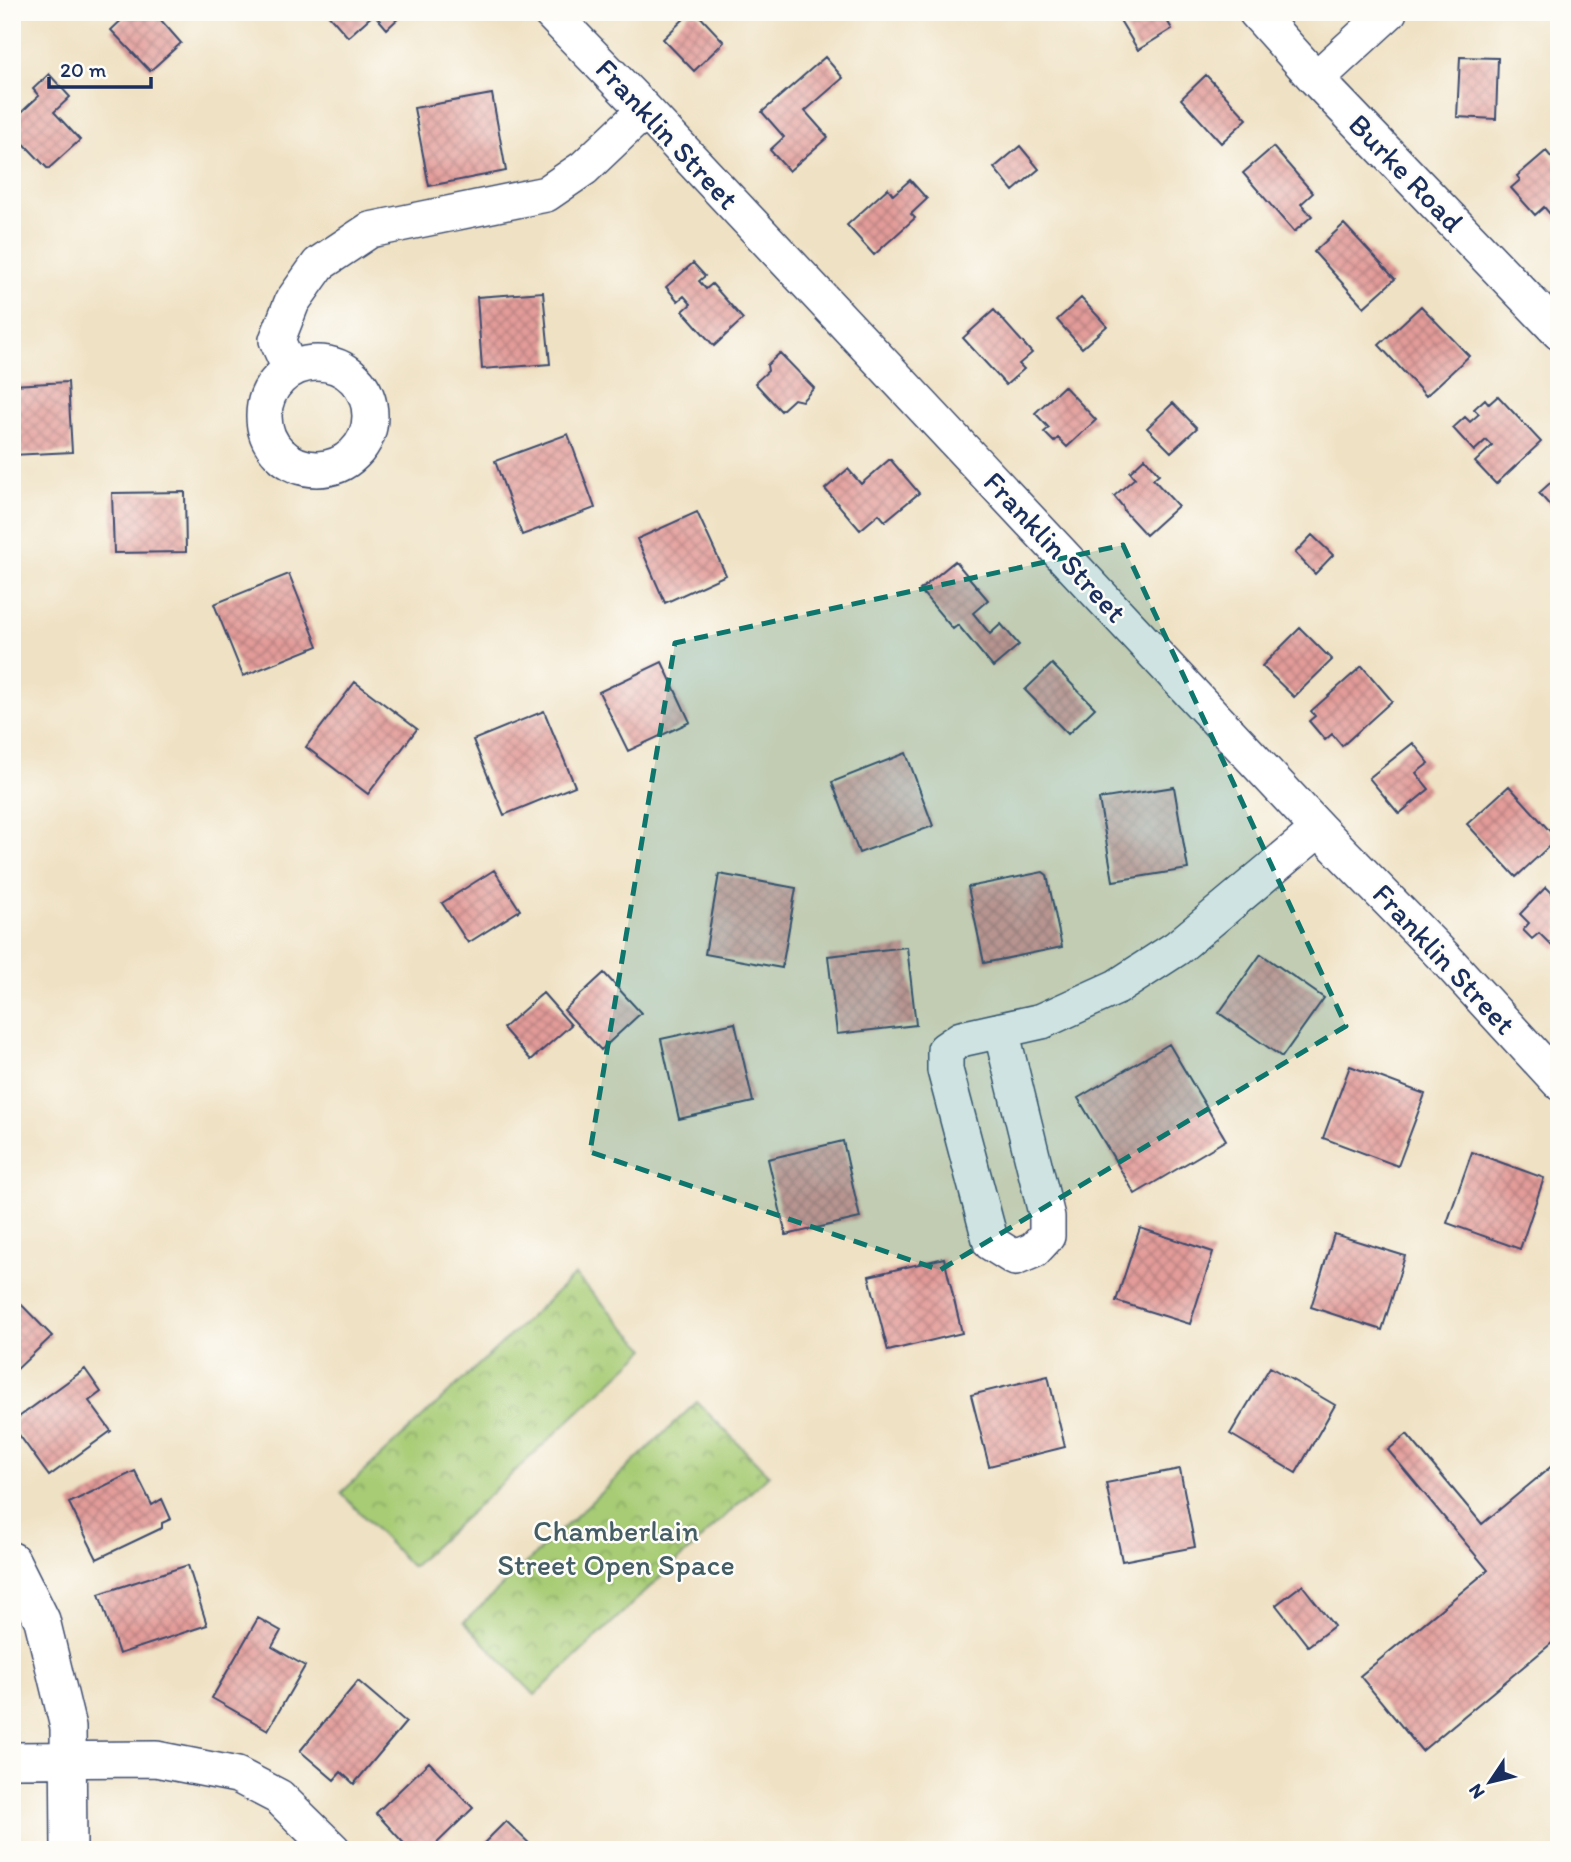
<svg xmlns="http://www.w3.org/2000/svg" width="1571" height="1862" font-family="Itim,sans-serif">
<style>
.park{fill:url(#park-crowns);stroke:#617e6a;stroke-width:2}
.building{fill:url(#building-cross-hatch)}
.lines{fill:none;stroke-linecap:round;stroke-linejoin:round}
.minor-casing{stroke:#3b4a6d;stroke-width:38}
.minor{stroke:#fff;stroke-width:35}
.marked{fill:#0f766e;fill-opacity:0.2;stroke:#0f766e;stroke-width:5;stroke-dasharray:14 9;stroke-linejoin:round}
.labels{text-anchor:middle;stroke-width:5;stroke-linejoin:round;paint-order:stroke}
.street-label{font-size:30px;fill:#1b2f5e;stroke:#fdfcf7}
.park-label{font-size:30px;fill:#455e65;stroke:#fdfcf7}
</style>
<defs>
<pattern id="park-crowns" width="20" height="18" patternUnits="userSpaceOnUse" patternTransform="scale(1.75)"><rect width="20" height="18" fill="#a7cc75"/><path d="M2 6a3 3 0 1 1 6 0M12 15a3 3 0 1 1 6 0" fill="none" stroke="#87a663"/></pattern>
<pattern id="building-cross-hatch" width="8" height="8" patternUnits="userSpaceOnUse" patternTransform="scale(1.75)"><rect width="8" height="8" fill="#e39c99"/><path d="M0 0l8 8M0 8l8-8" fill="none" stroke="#b78080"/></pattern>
</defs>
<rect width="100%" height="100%" fill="#fdfcf7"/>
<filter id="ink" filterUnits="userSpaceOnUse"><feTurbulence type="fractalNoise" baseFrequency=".0143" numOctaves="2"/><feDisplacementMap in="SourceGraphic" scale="14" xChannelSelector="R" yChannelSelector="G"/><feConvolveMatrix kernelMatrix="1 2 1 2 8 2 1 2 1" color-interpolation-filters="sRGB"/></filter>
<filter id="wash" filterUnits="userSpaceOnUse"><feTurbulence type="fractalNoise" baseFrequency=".00686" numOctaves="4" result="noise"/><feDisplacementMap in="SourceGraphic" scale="28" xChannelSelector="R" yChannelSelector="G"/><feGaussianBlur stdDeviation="1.57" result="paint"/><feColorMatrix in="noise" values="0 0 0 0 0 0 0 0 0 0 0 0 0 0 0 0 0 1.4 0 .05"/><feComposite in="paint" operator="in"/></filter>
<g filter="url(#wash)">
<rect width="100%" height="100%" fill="#efe1c3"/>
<path class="park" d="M575 1275 646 1349 412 1567 341 1493Z
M697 1402 769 1475 535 1695 464 1622Z"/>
<g id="blocks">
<path class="building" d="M130 12H168L160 19 181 43 150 71 111 30Z
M326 12H405L387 29 374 14 348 37Z
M691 12H696L724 42 694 71 663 39Z
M1115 12H1169L1170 14 1165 17 1172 29 1138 50Z
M825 57 843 78 805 111 828 137 789 171 770 150 784 137 762 112Z
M1460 57 1498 58 1496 119 1457 117Z
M49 74 70 97 54 112 80 140 48 169 12 131V121L39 96 33 89Z
M1206 75 1247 119 1221 143 1181 99Z
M492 94 506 171 429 186 414 108Z
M1020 146 1039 169 1013 191 994 168Z
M1273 147 1313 193 1301 204 1312 216 1294 232 1243 173Z
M1546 151 1559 166V219L1556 221 1544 207 1535 215 1511 188 1520 180 1517 176Z
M910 180 927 199 911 214 915 218 874 255 847 225 888 188 893 195Z
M1344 224 1395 279 1364 307 1314 252Z
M693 263 705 276 699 281 706 289 712 284 743 319 714 346 683 311 691 304 684 296 678 301 666 287Z
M543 292 550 364 482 369 477 297Z
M1081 298 1107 326 1082 348 1057 320Z
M1421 306 1469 356 1426 396 1379 345Z
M994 310 1032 353 1019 364 1024 369 1006 385 963 338Z
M780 353 814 388 802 401 794 399 781 411 755 383 768 371 767 365Z
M68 382 72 452 12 455V385Z
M1064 386 1096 420 1067 447 1058 438 1054 442 1044 432 1049 428 1035 413Z
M1498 396 1541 442 1496 484 1475 462 1492 446 1486 440 1474 451 1453 428 1465 417 1470 422 1479 414 1474 409 1485 399 1489 404Z
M1173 403 1197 428 1171 452 1147 428Z
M568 434 595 508 522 535 495 461Z
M1145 458 1159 474 1153 479 1178 506 1146 535 1124 511 1123 507 1114 496 1135 478 1130 472Z
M890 459 919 493 885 521 879 514 860 530 825 489 848 469 861 484Z
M1559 475V516L1539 493Z
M185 492 186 552 114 553 112 493Z
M697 512 726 575 665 603 637 539Z
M1312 535 1333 555 1315 574 1295 553Z
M955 561 988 600 973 613 990 634 1001 624 1019 645 993 667 958 625 953 629 920 590Z
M289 574 318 646 243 676 214 604Z
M1300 628 1332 660 1294 697 1262 666Z
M662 662 690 722 628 751 599 692Z
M1052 664 1095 708 1068 734 1025 690Z
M1362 666 1392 701 1342 746 1332 734 1325 740 1309 721 1315 716 1311 711Z
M355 682 417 729 368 794 306 747Z
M544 711 575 786 504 815 473 740Z
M1413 743 1429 763 1416 773 1429 789 1399 814 1369 778Z
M906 753 933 826 859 853 832 782Z
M1509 786 1557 839 1516 877 1467 824Z
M1174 787 1188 869 1113 881 1099 799Z
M494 870 520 910 468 943 442 903Z
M1043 872 1047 875 1062 947 984 963 968 887Z
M719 874 796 888 782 968 705 954Z
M1546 887 1559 900V945L1555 949 1539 933 1532 939 1523 930 1529 923 1520 914Z
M907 947 916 1025 837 1034 828 956Z
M1261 954 1324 998 1282 1057 1219 1013Z
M604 973 641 1013 601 1050 564 1010Z
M543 993 571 1025 531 1060 503 1028Z
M735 1023 753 1102 679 1119 661 1039Z
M1169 1044 1226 1140 1135 1194 1078 1098Z
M1350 1066 1425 1094 1398 1166 1323 1138Z
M843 1141 860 1218 786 1235 768 1159Z
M1472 1152 1544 1178 1520 1249 1447 1223Z
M1140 1228 1213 1252 1190 1324 1116 1301Z
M1334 1234 1405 1256 1382 1330 1311 1307Z
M944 1258 962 1333 888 1351 869 1276Z
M12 1295 52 1336 12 1374Z
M1270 1367 1335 1405 1296 1473 1230 1434Z
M85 1369 101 1392 89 1401 111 1431 49 1476 12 1425V1422Z
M1048 1376 1065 1447 989 1466 971 1395Z
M1407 1434 1482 1524 1559 1460V1637L1422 1751 1360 1676 1488 1570 1388 1450Z
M1180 1469 1195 1547 1122 1561 1106 1483Z
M135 1471 152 1505 162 1499 171 1519 162 1523V1528L97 1559 69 1503Z
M188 1565 207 1625 119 1654 99 1594Z
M1302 1585 1334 1626 1308 1646 1276 1605Z
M258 1618 281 1631 272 1647 305 1666 268 1730 212 1698Z
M358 1681 406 1722 354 1784 341 1772 334 1780 300 1751Z
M429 1762 473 1808 430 1850H410L376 1813Z
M506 1821 536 1850H477Z"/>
</g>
</g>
<g filter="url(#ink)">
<use href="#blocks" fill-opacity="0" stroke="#3b4a6d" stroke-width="2"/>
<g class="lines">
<g class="minor-casing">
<path id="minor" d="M550 12 645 110 1319 829 1444 957 1559 1082
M1256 12 1316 79 1559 332
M1316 79 1389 12
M264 416a53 53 0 1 1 106 0a53 53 0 1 1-106 0Z
M290 369 277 340 292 302 319 264 370 230 546 194 584 168 645 110
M1001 1030 1047 1217V1236L1034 1250 1015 1258 991 1243 945 1070V1050L961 1039 1042 1021 1117 987 1177 948 1319 829
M12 1560 42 1620 68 1727 69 1850
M12 1760 156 1759 237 1775 279 1797 333 1850"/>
</g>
<use href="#minor" class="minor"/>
</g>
</g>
<path class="marked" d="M1123 545 1346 1026 940 1270 590 1152 675 643Z"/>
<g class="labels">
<g class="street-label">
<text transform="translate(667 134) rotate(47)" y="10">Franklin Street</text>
<text transform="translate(1406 173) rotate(46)" y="10">Burke Road</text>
<text transform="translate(1055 547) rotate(47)" y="10">Franklin Street</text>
<text transform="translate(1444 959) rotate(47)" y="10">Franklin Street</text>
</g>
<g class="park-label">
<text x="616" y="1541">Chamberlain<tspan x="616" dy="34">Street Open Space</tspan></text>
</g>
</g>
<rect width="1571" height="1862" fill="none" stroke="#fdfcf7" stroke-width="42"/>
<g transform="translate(1490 1782) rotate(235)" stroke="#fdfcf7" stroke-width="5" paint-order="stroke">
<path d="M0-5L12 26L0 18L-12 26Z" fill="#1b2f5e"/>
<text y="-10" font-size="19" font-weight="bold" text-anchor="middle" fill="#1b2f5e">N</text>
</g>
<path d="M49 77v10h102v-10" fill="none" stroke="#1b2f5e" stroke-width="3.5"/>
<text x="60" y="77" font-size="21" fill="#1b2f5e" stroke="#fdfcf7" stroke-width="5" paint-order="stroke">20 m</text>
</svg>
